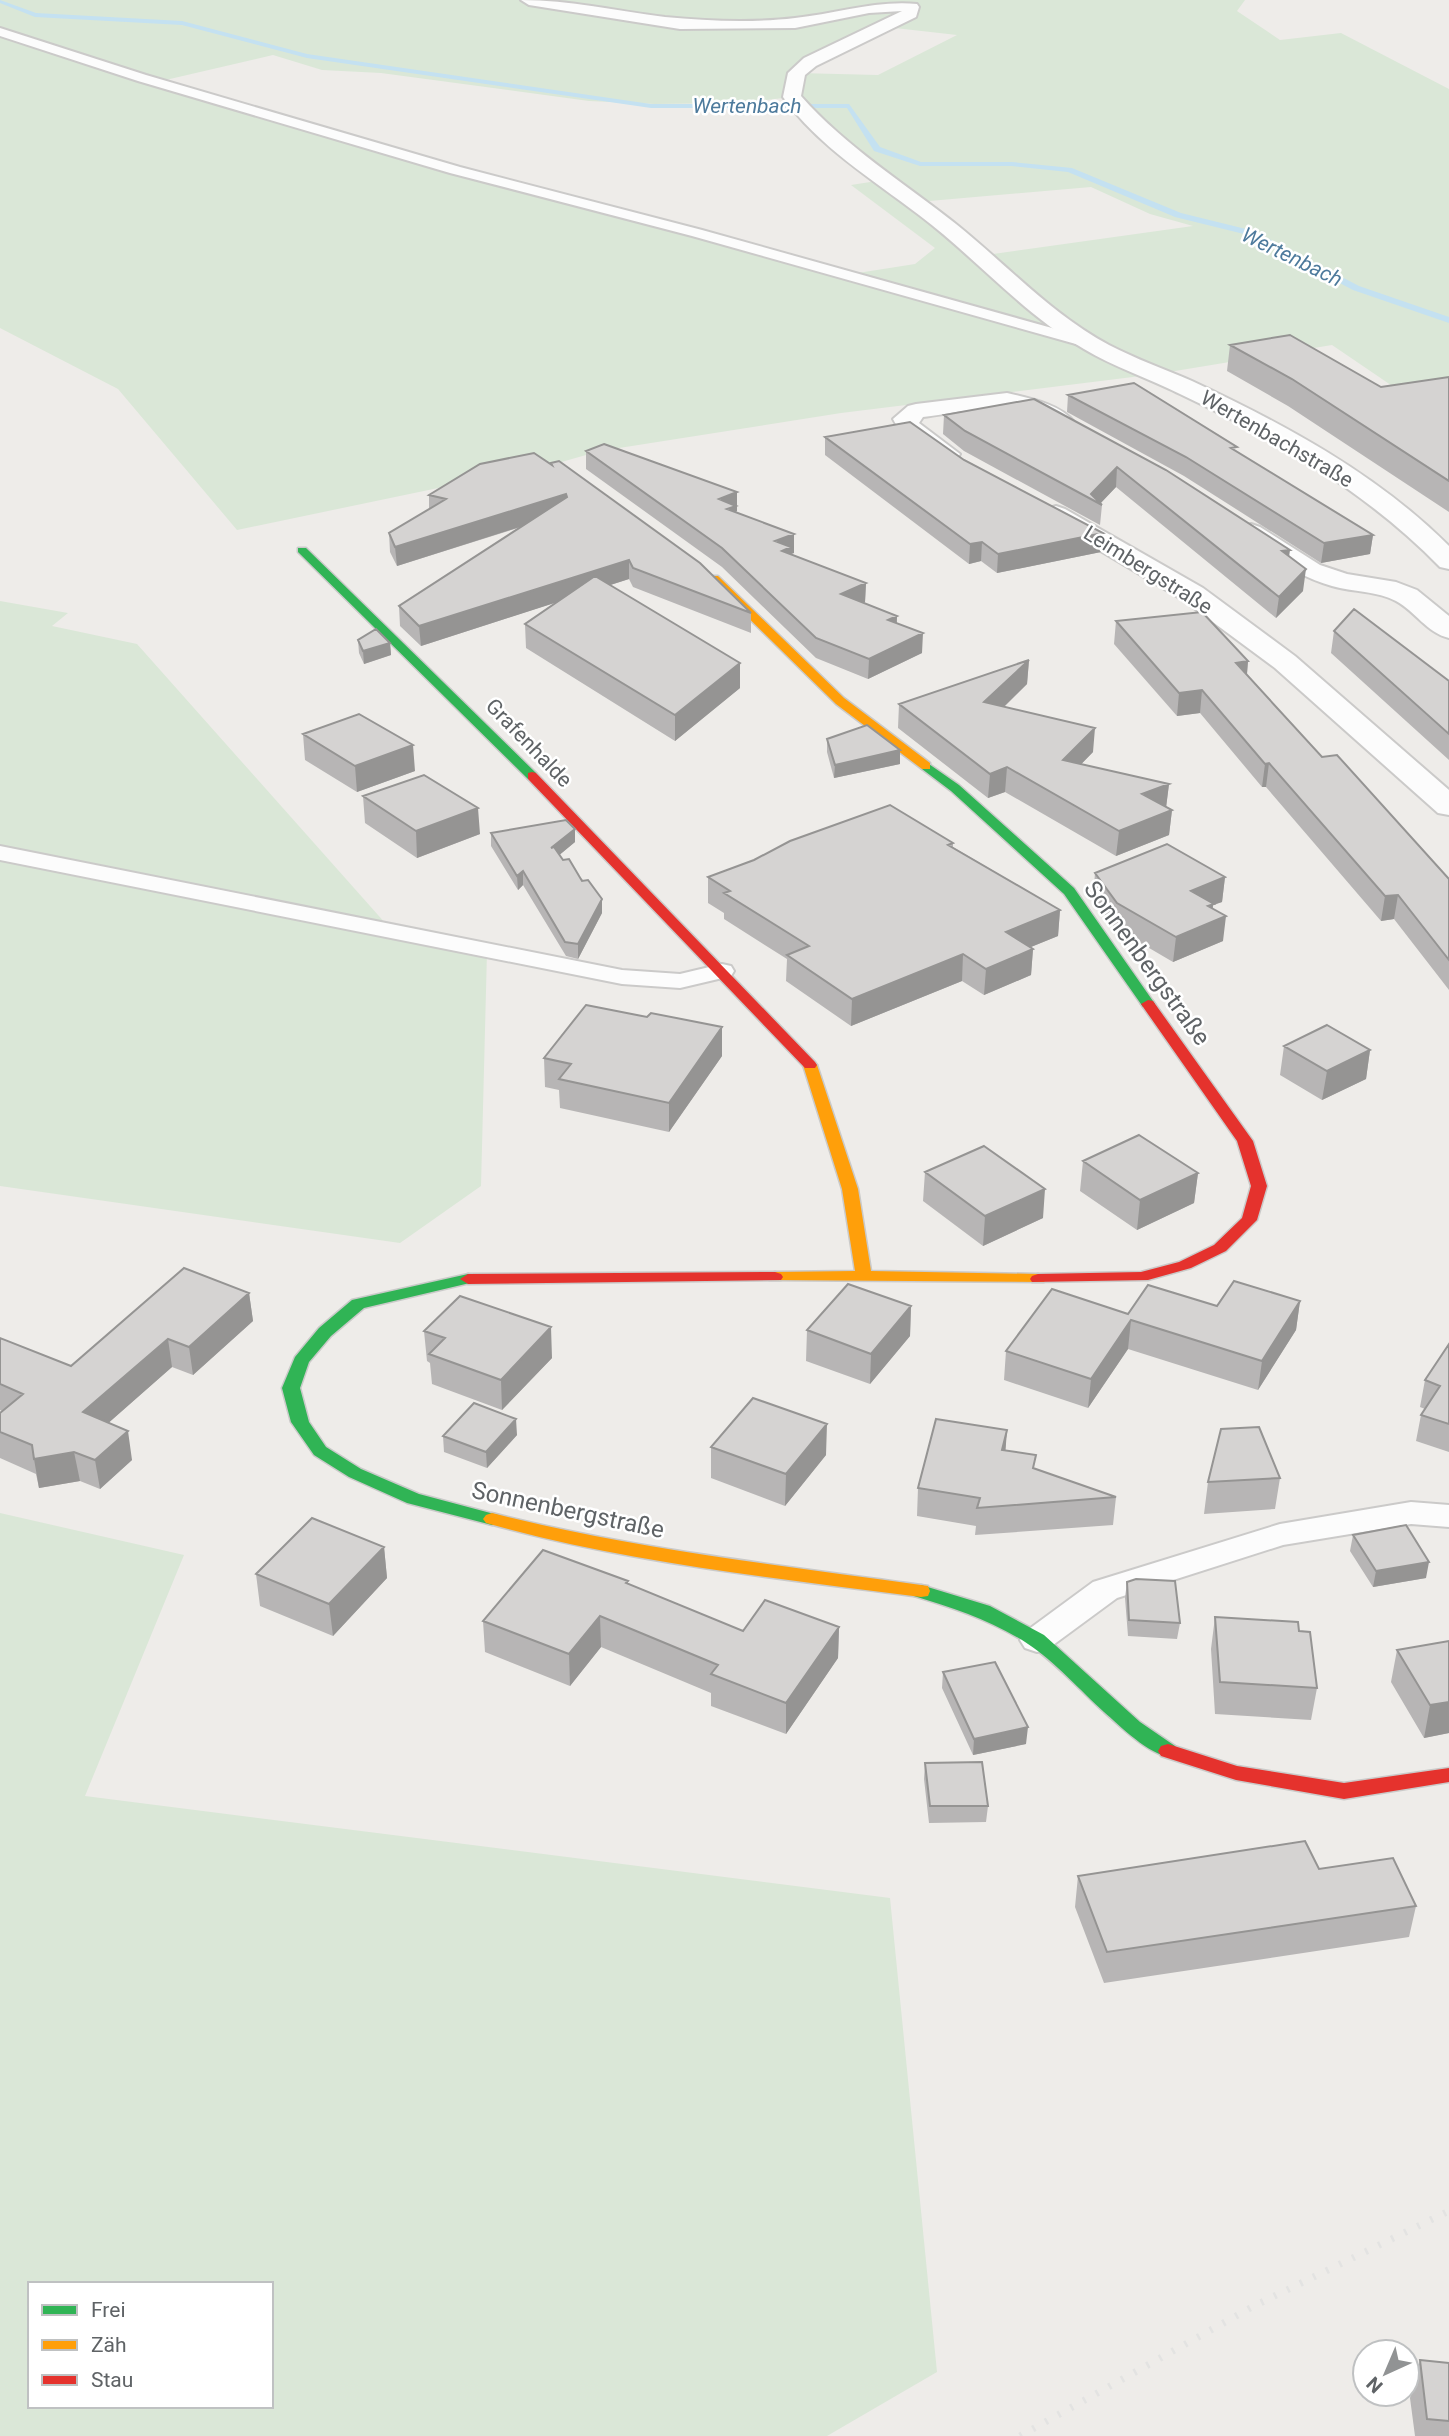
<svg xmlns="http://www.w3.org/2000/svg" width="1449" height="2436" font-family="Roboto,sans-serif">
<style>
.green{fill:#dae7d7;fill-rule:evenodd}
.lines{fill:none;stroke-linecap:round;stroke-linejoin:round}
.stream{fill:#c4e1f1;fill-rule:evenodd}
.lane-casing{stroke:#cbcac9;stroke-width:4}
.street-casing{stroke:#cbcac9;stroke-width:4}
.fast-casing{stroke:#cacac9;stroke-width:3}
.slow-casing{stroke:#cacac9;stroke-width:3}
.jam-casing{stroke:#cacac9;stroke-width:3}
.lane{fill:#fcfcfc;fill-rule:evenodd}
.street{fill:#fcfcfc;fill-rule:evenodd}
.fast{fill:#30b455;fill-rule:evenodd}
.slow{fill:#ff9f0a;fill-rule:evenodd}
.jam{fill:#e5322d;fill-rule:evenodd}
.rail{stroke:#e3e3e2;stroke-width:7;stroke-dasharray:2.5 12;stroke-linecap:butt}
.wall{fill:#b7b5b5}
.shaded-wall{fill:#959493}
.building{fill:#d5d3d2;stroke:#959493;stroke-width:2}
.labels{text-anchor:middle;stroke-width:5;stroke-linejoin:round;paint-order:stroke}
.far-water-label{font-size:21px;font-style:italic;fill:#4d7a9c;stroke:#fff}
.far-street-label{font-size:21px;fill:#5f6366;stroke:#fff}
.street-label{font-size:24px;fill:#5f6366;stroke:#fff}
</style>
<rect width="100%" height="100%" fill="#eeece9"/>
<path class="green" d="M0 0H1245L1237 11 1280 40 1341 33 1449 89V390L1407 396 1332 345 1157 374 841 413 600 451 558 463 237 530 118 389 0 328ZM886 27 957 35 878 75 798 73ZM273 55 322 70 381 73 589 101 655 104 739 103 792 97 883 180 851 185 935 248 915 264 845 275 345 138 157 82ZM1091 187 1150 214 1193 226 979 256 918 202Z
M0 601 68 613 52 626 137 644 394 933 487 952 481 1186 400 1243 0 1186Z
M0 1513 184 1555 85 1796 890 1898 937 2372 827 2436H0ZM30 2284H271V2406H30Z"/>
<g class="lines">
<path class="stream" d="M0 0 36 13 182 21 307 54 651 104H849L880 147 921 162H1012L1072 168 1181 213 1254 231 1359 286 1449 317V323L1353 290 1248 235 1175 217 1068 172 1012 166H920L874 151 847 108H651L307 58 182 25 35 17 0 3Z"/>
<g class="lane-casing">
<path id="lane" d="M0 28 146 75 460 167 702 230 1095 340 1097 343 1089 348 1083 346 692 236 450 173 138 81 0 36Z
M0 846 622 970 680 974 722 964 731 966 734 971 731 976 680 988 622 984 0 860Z
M1411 1502 1449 1505V1527L1411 1524 1283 1545 1117 1598 1049 1648 1037 1652 1025 1648 1020 1640 1025 1632 1093 1582 1280 1524Z"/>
</g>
<g class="street-casing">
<path id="street" d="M521 0C570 0 617 11 665 17 707 21 753 23 795 18 835 14 876 0 917 4L919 7 916 17 816 66 805 75 801 96C846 147 903 182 956 224 1006 264 1052 315 1109 345 1136 359 1164 369 1192 381 1284 424 1377 474 1449 546V569L1440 567C1366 491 1275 439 1180 394 1148 378 1114 367 1084 349 1023 314 975 257 919 215 872 179 818 146 783 97L788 73 804 58 902 11 869 13 795 28 680 29 529 5Z
M1007 393C1028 398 1061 404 1075 423L1071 428C1053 433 1042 419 1026 412 999 401 952 414 923 417L919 423 960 454 957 459C935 465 902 438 893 419L908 406 916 404Z
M1056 506 1065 509 1203 588 1295 656 1449 790V815L1438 813 1275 668 1183 600 1047 519 1043 514 1047 509Z
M1251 524 1260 527 1320 565 1347 574 1396 582 1417 590 1449 616V638C1427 633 1415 611 1396 601 1377 591 1353 592 1332 586 1297 576 1272 557 1242 537L1238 532 1242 527Z"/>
</g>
<g class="fast-casing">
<path id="fast" d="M298 548H306L536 773V779H528L298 552Z
M926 762 959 785 1074 888 1155 1004 1153 1007H1143L1064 894 951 791 922 769V763Z
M468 1274 474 1276 476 1279 474 1282 364 1308 331 1336 309 1362 300 1388 309 1422 326 1447 361 1469 419 1494 498 1515 501 1519 498 1523 492 1525 407 1503 349 1477 314 1455 291 1422 282 1388 295 1357 319 1328 352 1300Z
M921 1585 990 1606 1044 1635 1140 1722 1175 1746 1178 1751 1175 1756C1156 1762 1119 1725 1104 1712 1082 1692 1053 1660 1028 1644 993 1621 954 1608 914 1596L912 1591 914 1586Z"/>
</g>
<g class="slow-casing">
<path id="slow" d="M710 576H718L844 698 930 763V769H922L836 704 710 580Z
M810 1061 817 1065 858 1189 871 1271 1038 1274 1044 1276 1046 1279 1044 1282 769 1280 767 1277 769 1274 775 1272 855 1271 842 1189 803 1065Z
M492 1513C632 1549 778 1565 921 1585L928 1586 930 1591 928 1596 921 1597C776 1578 627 1563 486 1523L483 1519 486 1515Z"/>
</g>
<g class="jam-casing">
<path id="jam" d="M532 772 536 773 815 1062 817 1065 815 1068H805L528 779V773Z
M1148 1000 1153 1001 1253 1141 1267 1186 1257 1220 1226 1251 1191 1268 1148 1280 1032 1282 1030 1279 1032 1276 1038 1274 1141 1272 1179 1262 1214 1245 1242 1218 1251 1186 1237 1141 1141 1004Z
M775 1272 781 1274 783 1277 781 1280 468 1284 460 1279 468 1274Z
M1168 1744 1237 1766 1344 1783 1449 1768V1782L1344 1799 1236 1780 1161 1756 1158 1751 1161 1746Z"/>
</g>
<use href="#lane" class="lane"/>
<use href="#street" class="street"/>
<use href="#fast" class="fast"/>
<use href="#slow" class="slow"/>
<use href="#jam" class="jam"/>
<path class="rail" d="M1020 2436 1254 2306 1449 2211"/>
</g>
<path class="wall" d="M1230 345 1381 387 1449 377V512L1288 406 1227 371Z
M1068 395 1373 535 1370 554 1321 563 1184 476 1067 412Z
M1034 399 1289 556 1303 591 1276 618 1116 487 1100 503 1102 505 1100 525 964 451 943 434 944 415Z
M825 437 964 460 1103 533 1101 552 997 573 981 561 969 564 825 455Z
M586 451 737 511 736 513 794 553 791 554 866 583 865 602 864 603 897 616V623L922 653 868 679 816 658 722 567 586 469Z
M534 453 751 613V633L633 587 629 579 610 585 740 663V688L675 741 526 648 525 624 557 602 421 646 400 626 399 606 521 527 397 566 390 552 389 533 429 509V495Z
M1116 621 1248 661 1247 675 1322 757 1449 879V990L1394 919 1381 921 1266 787H1262L1200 713 1177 716 1114 644Z
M1334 631 1449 681V760L1331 653Z
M358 640 390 643 391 655 364 664 359 653Z
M1029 660 1027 684 1004 707 1093 752 1081 764 1169 784 1166 807 1172 810 1169 835 1116 856 1005 792 988 798 898 728 899 704Z
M303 734 415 771 357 792 305 760Z
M827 739 900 750V764L834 778 827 752Z
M363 796 480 834 417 858 365 823Z
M491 833 575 842 559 855 563 860 602 899V913L578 959 566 956 523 885 518 890 491 846Z
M953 843V847L1060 910 1058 936 1031 947 1033 949 1031 975 984 995 962 981 851 1026 786 981 787 959 724 919V913L708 903V877Z
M1095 873 1225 877 1222 902 1213 905V909L1223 941 1173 962 1115 928 1093 898Z
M1284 1046 1370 1050 1366 1079 1322 1100 1280 1075Z
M722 1056 669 1132 560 1108 559 1090 545 1087 544 1058Z
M1083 1161 1198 1173 1194 1203 1137 1230 1080 1191Z
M925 1172 1043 1218 983 1246 923 1201Z
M249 1293 253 1321 193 1375 172 1367 108 1423 132 1460 100 1489 80 1481 39 1488 36 1474 0 1458V1413L2 1411 0 1410V1338L71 1366Z
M1300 1301 1296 1330 1258 1390 1128 1349 1088 1408 1004 1380 1006 1351 1128 1314 1217 1306Z
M911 1306 910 1336 870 1384 806 1361 807 1330Z
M424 1331 552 1358 502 1410 432 1384 430 1363 427 1361Z
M1449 1344V1452L1416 1441 1421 1415 1425 1409 1420 1407 1425 1380Z
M1007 1430 1005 1451 1034 1469 1116 1497 1113 1525 975 1535 976 1526 917 1516 918 1488Z
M517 1435 487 1468 444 1452 443 1436Z
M711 1447 826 1455 785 1506 711 1478Z
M1280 1478 1275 1509 1204 1514 1208 1482Z
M1353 1535 1426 1578 1373 1587 1350 1551Z
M384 1547 387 1578 333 1636 260 1606 256 1574Z
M628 1581V1584L743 1631 839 1627 838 1658 786 1734 711 1706V1693L601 1647 570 1686 485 1652 483 1621Z
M1127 1582 1180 1623 1177 1639 1128 1636 1125 1598Z
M1215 1617 1299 1631 1317 1688 1311 1720 1215 1714 1211 1649Z
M1449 1641V1733L1424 1738 1391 1682 1397 1650Z
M943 1672 1026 1744 973 1755 942 1688Z
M925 1763 988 1806 986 1822 929 1823 924 1779Z
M1319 1869 1416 1906 1409 1937 1104 1983 1075 1907 1078 1876Z
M1420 2360 1449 2363V2436H1415L1410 2398Z"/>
<path class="shaded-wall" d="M1117 467 1116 487 1100 504 1091 494Z
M737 492V511H736V524L719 499Z
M566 494 567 512 397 566 395 547Z
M1103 533 1101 552 997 573 998 554Z
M794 534V553L791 554V566L775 541Z
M1373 535 1370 554 1321 563 1324 543Z
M982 542 981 561 969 564 970 544Z
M1290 550 1287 571 1282 551Z
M629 560V579L421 646 419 626Z
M1306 569 1303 591 1276 618 1279 597Z
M866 583 865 602 840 613 841 594Z
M897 616 896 636 888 620Z
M923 633 922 653 868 679 869 659Z
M390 643 391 655 364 664 363 651Z
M1029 660 1027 684 983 727 984 702Z
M1248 661 1246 684 1236 663Z
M740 663V688L675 741V715Z
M1202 690 1200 713 1177 716 1179 693Z
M1095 728 1093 752 1061 785 1063 760Z
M413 745 415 771 357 792 355 766Z
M900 750V764L834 778 835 765Z
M1269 763 1266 787H1262L1265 764Z
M1007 767 1005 792 988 798 990 774Z
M1169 784 1166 808 1142 794Z
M478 808 480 834 417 858 416 831Z
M1172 810 1169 835 1116 856 1119 831Z
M575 829V842L551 862V848Z
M523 871V885L518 890 517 876Z
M1225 877 1222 902 1213 905 1211 922 1226 916 1223 941 1173 962 1176 937 1191 891Z
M1398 895 1394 919 1381 921 1385 896Z
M602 899V913L578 959V944Z
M1060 910 1058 936 1004 958 1006 932Z
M1033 949 1031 975 984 995 986 969Z
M963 954 962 981 851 1026 852 999Z
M722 1027V1056L669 1132V1103Z
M1370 1050 1366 1079 1322 1100 1327 1071Z
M1198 1173 1194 1203 1137 1230 1140 1200Z
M1045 1189 1043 1218 983 1246 985 1216Z
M249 1293 253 1321 193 1375 189 1347Z
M1300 1301 1296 1330 1258 1390 1262 1361Z
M911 1306 910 1336 870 1384 871 1354Z
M1131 1320 1128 1349 1088 1408 1091 1379Z
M551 1327 552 1358 502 1410 501 1380Z
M168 1339 172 1367 88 1441 83 1412Z
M516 1419 517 1435 487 1468 486 1452Z
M827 1424 826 1455 785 1506 786 1474Z
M1007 1430 1005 1457 1002 1450Z
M128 1431 132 1460 100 1489 95 1460Z
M74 1452 80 1481 39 1488 34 1459Z
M384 1547 387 1578 333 1636 329 1604Z
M1429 1562 1426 1578 1373 1587 1376 1571Z
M600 1616 601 1647 570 1686 569 1654Z
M839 1627 838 1658 786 1734V1703Z
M1449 1702V1733L1424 1738 1430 1705Z
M1028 1727 1026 1744 973 1755 974 1739Z"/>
<path class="building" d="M1290 335 1381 387 1449 377V481L1292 379 1230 345Z
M1134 383 1237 447 1231 448 1373 535 1324 543 1186 457 1068 395Z
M1034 399 1166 470 1290 550 1282 551 1306 569 1279 597 1117 467 1091 494 1102 505 965 431 944 415Z
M910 422 964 460 1103 533 998 554 982 542 970 544 825 437Z
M604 444 737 492 719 499 736 506 727 509 794 534 775 541 791 547 782 551 866 583 841 594 897 616 888 620 923 633 869 659 816 638 722 548 586 451Z
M534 453 552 465 551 463 559 461 700 563 751 613 633 568 629 560 419 626 399 606 567 497 566 494 395 547 389 533 446 499 429 495 480 464Z
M595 576 740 663 675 715 525 624Z
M1354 609 1449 681V734L1334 631Z
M1202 612 1248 661 1236 663 1322 757 1337 755 1449 879V960L1398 895 1385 896 1269 763 1265 764 1202 690 1179 693 1116 621Z
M376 629 390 643 363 651 358 640Z
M1029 660 984 702 1095 728 1063 760 1169 784 1142 794 1172 810 1119 831 1007 767 990 774 899 704Z
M359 714 413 745 355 766 303 734Z
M867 725 900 750 835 765 827 739Z
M424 775 478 808 416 831 363 796Z
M890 805 953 843 948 845 1060 910 1006 932 1033 949 986 969 963 954 852 999 787 955 809 946 724 893 730 891 708 877 754 860 790 841Z
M566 820 575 829 551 848 554 847 563 860 569 859 582 881 588 880 602 899 578 944 565 942 523 871 517 876 491 833Z
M1167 844 1225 877 1191 891 1214 904 1208 906 1226 916 1176 937 1117 903 1095 873Z
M586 1005 647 1017 651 1013 722 1027 669 1103 559 1079 571 1064 544 1058Z
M1327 1025 1370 1050 1327 1071 1284 1046Z
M1139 1135 1198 1173 1140 1200 1083 1161Z
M984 1146 1045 1189 985 1216 925 1172Z
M184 1268 249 1293 189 1347 168 1339 83 1412 128 1431 95 1460 74 1452 34 1459 32 1445 0 1432V1413L23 1394 0 1384V1338L71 1366Z
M1234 1281 1300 1301 1262 1361 1131 1320 1091 1379 1006 1351 1052 1289 1128 1314 1148 1285 1217 1306Z
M848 1284 911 1306 871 1354 807 1330Z
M460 1296 551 1327 501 1380 429 1354 445 1338 424 1331Z
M1449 1344V1424L1421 1415 1440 1386 1425 1380Z
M753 1398 827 1424 786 1474 711 1447Z
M474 1403 516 1419 486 1452 443 1436Z
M936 1419 1007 1430 1002 1450 1036 1455 1033 1468 1116 1497 977 1508 980 1498 918 1488Z
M1259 1427 1280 1478 1208 1482 1221 1429Z
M312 1518 384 1547 329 1604 256 1574Z
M1406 1525 1429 1562 1376 1571 1353 1535Z
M543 1550 628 1581 626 1583 743 1631 765 1600 839 1627 786 1703 711 1674 718 1665 600 1616 569 1654 483 1621Z
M1136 1579 1175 1581 1180 1623 1129 1620 1127 1582Z
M1215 1617 1298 1622 1299 1631 1310 1632 1317 1688 1220 1682Z
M1449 1641V1702L1430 1705 1397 1650Z
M995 1662 1028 1727 974 1739 943 1672Z
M982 1762 988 1806H930L925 1763Z
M1305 1841 1319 1869 1393 1858 1416 1906 1107 1952 1078 1876Z
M1420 2360 1449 2363V2421L1427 2419Z"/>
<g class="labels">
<g class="far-water-label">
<text x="747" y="113">Wertenbach</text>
<text transform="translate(1292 257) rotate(26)" y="7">Wertenbach</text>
</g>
<g class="far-street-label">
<text transform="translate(1277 439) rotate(30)" y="7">Wertenbachstraße</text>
<text transform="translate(1148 570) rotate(32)" y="7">Leimbergstraße</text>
<text transform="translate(529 743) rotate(46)" y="7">Grafenhalde</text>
</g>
<g class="street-label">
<text transform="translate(1147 963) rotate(54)" y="8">Sonnenbergstraße</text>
<text transform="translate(568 1510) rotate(12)" y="8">Sonnenbergstraße</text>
</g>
</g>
<rect x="28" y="2282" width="245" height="126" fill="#ffffff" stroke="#bfc1c2" stroke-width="2"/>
<rect x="42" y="2305" width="35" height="10" fill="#30b455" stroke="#bfc1c2" stroke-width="2"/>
<text x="91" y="2317" font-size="21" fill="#5f6366">Frei</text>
<rect x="42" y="2340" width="35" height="10" fill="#ff9f0a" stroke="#bfc1c2" stroke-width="2"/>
<text x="91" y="2352" font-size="21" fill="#5f6366">Zäh</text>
<rect x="42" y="2375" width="35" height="10" fill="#e5322d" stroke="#bfc1c2" stroke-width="2"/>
<text x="91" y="2387" font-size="21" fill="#5f6366">Stau</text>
<g transform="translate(1386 2373) rotate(224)"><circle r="33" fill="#ffffff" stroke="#bfc1c2" stroke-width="2"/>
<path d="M0-5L12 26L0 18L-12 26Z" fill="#919394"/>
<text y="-10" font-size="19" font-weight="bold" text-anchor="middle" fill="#5f6366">N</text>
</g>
</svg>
